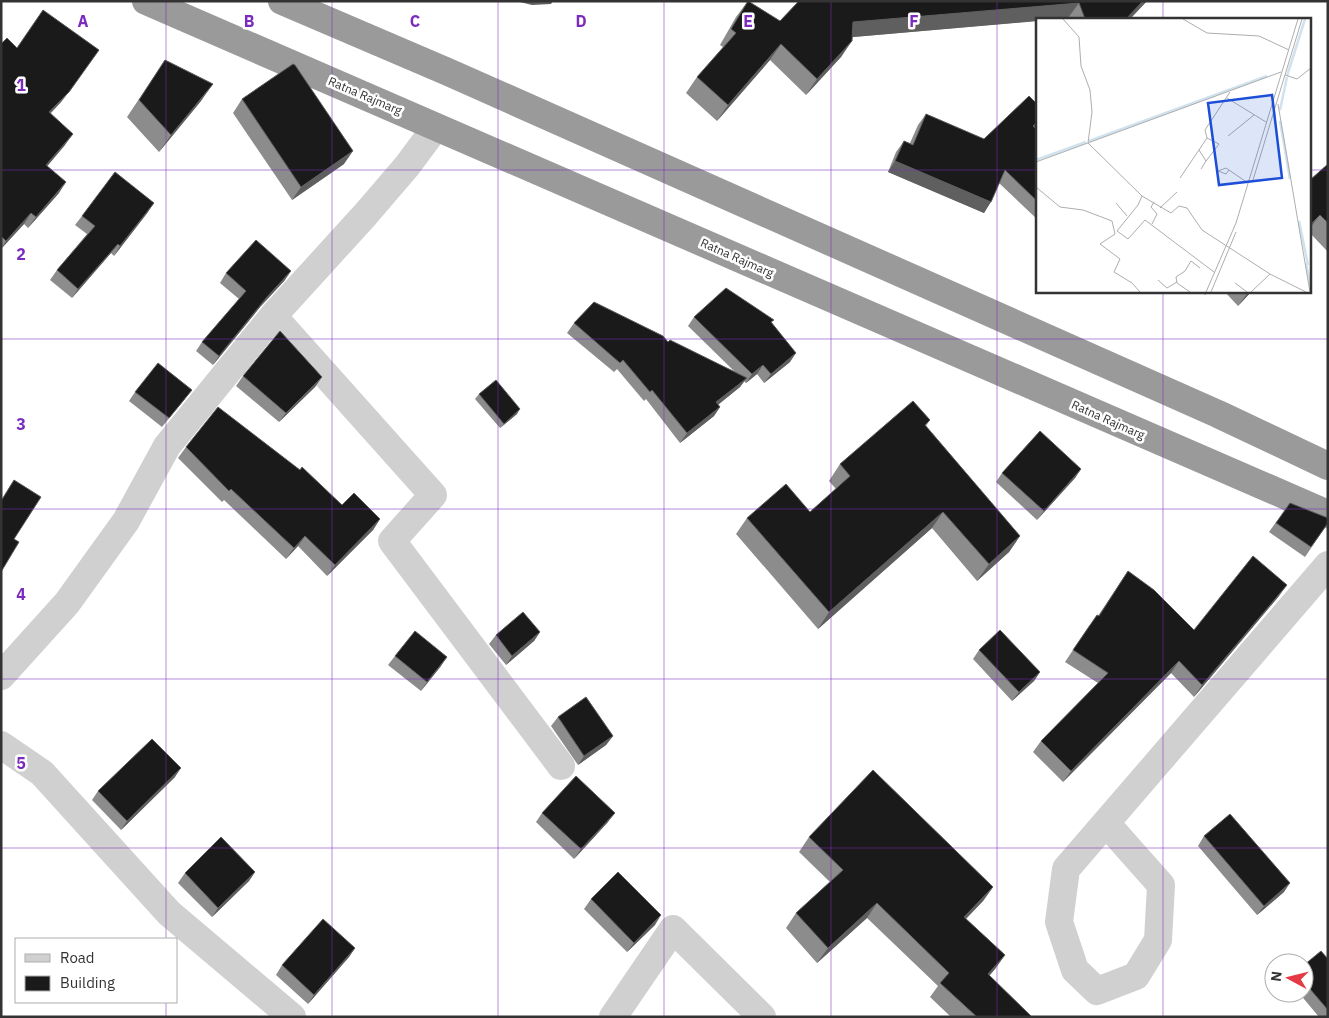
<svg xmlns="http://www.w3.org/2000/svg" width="1329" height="1018" font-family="'IBM Plex Sans',sans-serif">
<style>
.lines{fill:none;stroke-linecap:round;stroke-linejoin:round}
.minor{stroke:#d0d0d0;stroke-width:28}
.highway{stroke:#9a9a9a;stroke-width:28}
.wall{fill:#8c8c8c}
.shaded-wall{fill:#5f5f5f}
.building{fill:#1a1a1a;stroke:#5f5f5f}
.grid{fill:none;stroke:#7b2cbf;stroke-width:1;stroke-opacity:0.55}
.labels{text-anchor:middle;stroke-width:5;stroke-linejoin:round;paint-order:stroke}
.street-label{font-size:12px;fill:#333;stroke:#fff}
.inset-river{fill:none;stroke:#cfe2ee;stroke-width:2.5}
.inset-road{fill:none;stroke:#adadad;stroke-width:1}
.view{fill:#1d4ed8;fill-opacity:0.15;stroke:#1d4ed8;stroke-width:2.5}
.inset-edge{fill:none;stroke:#333;stroke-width:2.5}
.grid-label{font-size:16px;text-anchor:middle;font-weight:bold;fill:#7b2cbf;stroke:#fff;stroke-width:5;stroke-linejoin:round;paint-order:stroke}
</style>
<rect width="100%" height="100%" fill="#fff"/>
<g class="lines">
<path class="minor" d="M273 316 433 495 392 541 561 766
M1 676 67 603 126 521 167 446 273 316 365 215 407 166 436 127
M1 745 42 773 169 913 292 1017
M1106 823 1161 885 1158 940 1136 976 1097 991 1075 970 1059 922 1066 869 1328 565
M613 1017 673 929 762 1017"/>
<path class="highway" d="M146 1 1328 514
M282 1 448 72 1218 414 1328 466"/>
</g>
<path class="wall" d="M748 1 780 21 799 1H1147L1130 19 1068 18 853 37 841 57 806 95 770 60 717 121 686 93 697 77 723 47 720 45 736 17Z
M1 44 17 48 99 50 61 102 51 113 65 145 47 166 59 193 28 228 24 224 1 249Z
M165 60 201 101 159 152 127 117Z
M242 99 344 164 292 200 233 113Z
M926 114 984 139 1038 125 1035 128 1038 131V220L999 183 984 213 888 172 896 152 904 141 910 143 918 125Z
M1328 164V252L1310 233V180Z
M148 212 114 256 111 253 72 298 50 280 57 270 87 234 75 225 82 216Z
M226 273 285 280 261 306 213 365 196 351 202 342 239 299 220 283Z
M1202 291H1209L1205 295Z
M1224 291H1252L1238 306Z
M694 317 772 323 790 362 764 383 757 374 746 383 744 381 740 387 718 405 720 407 714 416 680 443 646 399 644 401 617 369 614 372 567 333 574 323 668 342 734 371 688 326Z
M243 376 322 377 315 387 279 422 236 386Z
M135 392 185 399 162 427 129 401Z
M479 394 517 414 500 428 475 399Z
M930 420 926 426 1020 536 1009 552 977 581 932 528 818 629 736 534 747 518 810 512 836 489 829 481 840 464Z
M186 447 342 505 380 519 373 530 327 576 298 546 286 559 224 500 222 502 178 458Z
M1081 469 1075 478 1037 520 996 482 1002 473Z
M1290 503 1328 523 1305 557 1269 532Z
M1128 571 1194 630 1279 596 1194 697 1171 673 1063 782 1033 752 1041 741 1098 683 1065 662 1089 626 1098 616Z
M540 632 534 641 506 665 489 644 496 635Z
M979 650 1040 672 1034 681 1012 701 973 659Z
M395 656 441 666 421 691 388 665Z
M558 717 613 736 606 745 578 765 551 726Z
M175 777 121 830 92 800 98 791Z
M542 813 608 822 574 859 536 822Z
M1204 836 1284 892 1257 915 1198 846Z
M809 837 993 887 983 901 966 919 1005 955 995 969 989 976 1032 1017H951L930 997 938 986 867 918 817 963 786 928 796 913 830 882 799 852Z
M255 872 249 881 212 917 178 883 185 873Z
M591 899 655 925 627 952 584 909Z
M355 948 349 957 308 1004 276 975 282 965Z
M1328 959V1017H1319L1299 993H1304V965Z"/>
<path class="shaded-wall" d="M516 1H553L551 4 532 5Z
M1143 1H1147L1130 19H1126Z
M1079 3 1068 18 1038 19V21L842 38 853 22Z
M852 41 841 57 806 95 817 79Z
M781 44 770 60 717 121 728 105Z
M213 84 201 101 159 152 171 135Z
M69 92 61 102 41 123 49 112Z
M1038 121V125L1025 137 1033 126Z
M73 134 65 145 39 176 46 165Z
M353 151 344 164 292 200 301 187Z
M895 161 991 202 984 213 888 172Z
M66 182 59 193 28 228 36 217Z
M154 203 148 212 114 256 120 246Z
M31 213 24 224 1 249 6 241Z
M1320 215 1310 228V225Z
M118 244 111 253 72 298 78 289Z
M291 271 285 280 261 306 213 365 219 356 267 297Z
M1249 291H1252L1238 306Z
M796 353 790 362 764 383 771 374Z
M763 365 757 374 746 383 752 374Z
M322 377 315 387 279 422 286 413Z
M747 378 740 387 710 411 716 402Z
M720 407 714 416 680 443 687 433Z
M520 409 517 414 500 428 504 424Z
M1081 469 1075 478 1037 520 1044 511Z
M943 512 932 528 818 629 829 612Z
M380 519 373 530 327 576 335 565Z
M305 536 298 546 286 559 294 548Z
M1020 536 1009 552 977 581 989 564Z
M1287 585 1279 596 1194 697 1202 685Z
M540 632 534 641 506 665 512 656Z
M447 657 441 666 421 691 427 682Z
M1179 661 1171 673 1063 782 1071 771Z
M1040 672 1034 681 1012 701 1019 692Z
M613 736 606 745 578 765 584 756Z
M181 768 175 777 121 830 127 821Z
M615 813 608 822 574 859 581 849Z
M255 872 249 881 212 917 218 908Z
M1290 883 1284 892 1257 915 1264 906Z
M993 887 983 901 954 931 964 917Z
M877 903 867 918 817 963 828 948Z
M661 915 655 925 627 952 634 943Z
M355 948 349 957 308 1004 314 995Z
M1005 955 995 969 978 989 988 974Z"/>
<path class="building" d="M748 1 780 21 799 1H1143L1126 19H1085L1079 3 853 22 852 41 817 79 781 44 728 105 697 77 736 33 731 29Z
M43 10 99 50 69 92 49 112 73 134 46 165 66 182 36 217 31 213 6 241 1 236V44L7 38 17 48Z
M165 60 213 84 171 135 139 100Z
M293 64 295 65 353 151 301 187 242 99Z
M1029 96 1038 105V121L1033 126 1038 131V202L1005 170 991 202 895 161 904 141 913 145 926 114 984 139Z
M1328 164V223L1320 215 1310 225V180Z
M115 172 154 203 120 246 118 244 78 289 57 270 95 226 82 216Z
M256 240 291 271 267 297 219 356 202 342 246 291 226 273Z
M726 288 774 320 771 322 796 353 771 374 763 365 752 374 694 317Z
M594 302 663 336 668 342 670 340 747 378 716 402 720 407 687 433 652 390 650 392 623 360 620 363 574 323Z
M280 331 322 377 286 413 243 376Z
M158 363 192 390 169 418 135 392Z
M496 380 520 409 504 424 479 394Z
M913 401 930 420 925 425 1020 536 989 564 943 512 829 612 747 518 786 484 810 512 850 476 840 464Z
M218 407 300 470 302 467 342 505 354 493 380 519 335 565 305 536 294 548 231 489 229 491 186 447Z
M1040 431 1081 469 1044 511 1002 473Z
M14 480 41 497 14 539 19 542 1 572V501Z
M1290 503 1328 518V523L1311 547 1276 523Z
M1253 556 1287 585 1202 685 1179 661 1071 771 1041 741 1108 673 1073 650 1097 615 1099 616 1128 571 1154 590 1194 630Z
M523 612 540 632 512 656 496 635Z
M1000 630 1040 672 1019 692 979 650Z
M415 631 447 657 427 682 395 656Z
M586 697 613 736 584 756 558 717Z
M152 739 181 768 127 821 98 791Z
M873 770 993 887 964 917 1005 955 988 974 1032 1017H977L940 983 949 973 877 903 828 948 796 913 843 870 809 837Z
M576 776 615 813 581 849 542 813Z
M1230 814 1290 883 1264 906 1204 836Z
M221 837 255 872 218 908 185 873Z
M618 872 661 915 634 943 591 899Z
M323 919 355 948 314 995 282 965Z
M1321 951 1328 959V1010L1304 982V965Z"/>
<path class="grid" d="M166 1V939M332 1V1017M498 1V1017M664 1V1017M831 1V1017M997 1V1017M1163 1V19M1 170H1038M1310 170H1328M1163 291V1017M1 339H1328M1 509H1328M1 679H1328M1 848H1328M166 1002V1017"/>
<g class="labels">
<g class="street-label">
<text transform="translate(365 96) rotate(23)" y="4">Ratna Rajmarg</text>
<text transform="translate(737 258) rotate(24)" y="4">Ratna Rajmarg</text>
<text transform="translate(1108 420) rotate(24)" y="4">Ratna Rajmarg</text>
</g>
</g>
<g transform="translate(1036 18)">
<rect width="275" height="275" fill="#fff"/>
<path class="inset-river" d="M251 58 269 1M244 92 251 59M244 103 254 161M53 123 231 58M0 142 50 124M263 203 272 247M270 245 275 269"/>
<path class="inset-road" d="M27 1 43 19 45 48 54 72 56 94 52 125 106 178 135 195 143 188 151 190 166 212 234 256 270 274M147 1 171 15 223 18 253 32M249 57 261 61 275 50M191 80 230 104M242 86 274 274M192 118 218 97M163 132 170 143 165 151M170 143 183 126 171 120M0 144 245 54M193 152 190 156 182 153 190 150 212 165M144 160 171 120 169 112 194 74M217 162 266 1M0 169 24 189 47 192 76 203 79 216 64 226 84 241 78 254 96 265 104 274M106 178 102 187 81 213 92 221 109 202 178 254M80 185 91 198M124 190 141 174M116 206 121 196 115 189 118 184M122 262 131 270 141 264M199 265 211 274M154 274 141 265 140 259 149 253 155 243 164 250M170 274 200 205 262 1M175 274 200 214M215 274 234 256"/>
<path class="view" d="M236 77 246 160 183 167 172 85Z"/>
<rect width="275" height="275" class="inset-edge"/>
</g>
<g class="grid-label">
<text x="83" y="27">A</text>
<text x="249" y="27">B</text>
<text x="415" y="27">C</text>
<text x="581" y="27">D</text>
<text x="748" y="27">E</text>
<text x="914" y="27">F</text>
<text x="21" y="91">1</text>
<text x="21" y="260">2</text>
<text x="21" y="430">3</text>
<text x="21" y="600">4</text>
<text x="21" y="769">5</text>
</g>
<rect width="1329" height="1018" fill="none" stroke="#333333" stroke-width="5"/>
<rect x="15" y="938" width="162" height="65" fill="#ffffff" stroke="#adadad"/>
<rect x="25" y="954" width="25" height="8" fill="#d0d0d0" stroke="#adadad"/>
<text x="60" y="963" font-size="15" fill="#333333">Road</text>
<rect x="25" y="976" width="25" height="15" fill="#1a1a1a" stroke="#adadad"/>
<text x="60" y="988" font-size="15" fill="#333333">Building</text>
<g transform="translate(1289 978) rotate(277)"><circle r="24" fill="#ffffff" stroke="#adadad"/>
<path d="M0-4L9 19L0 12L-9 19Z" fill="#e63946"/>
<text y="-8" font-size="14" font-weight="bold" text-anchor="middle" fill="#333333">N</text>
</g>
</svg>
